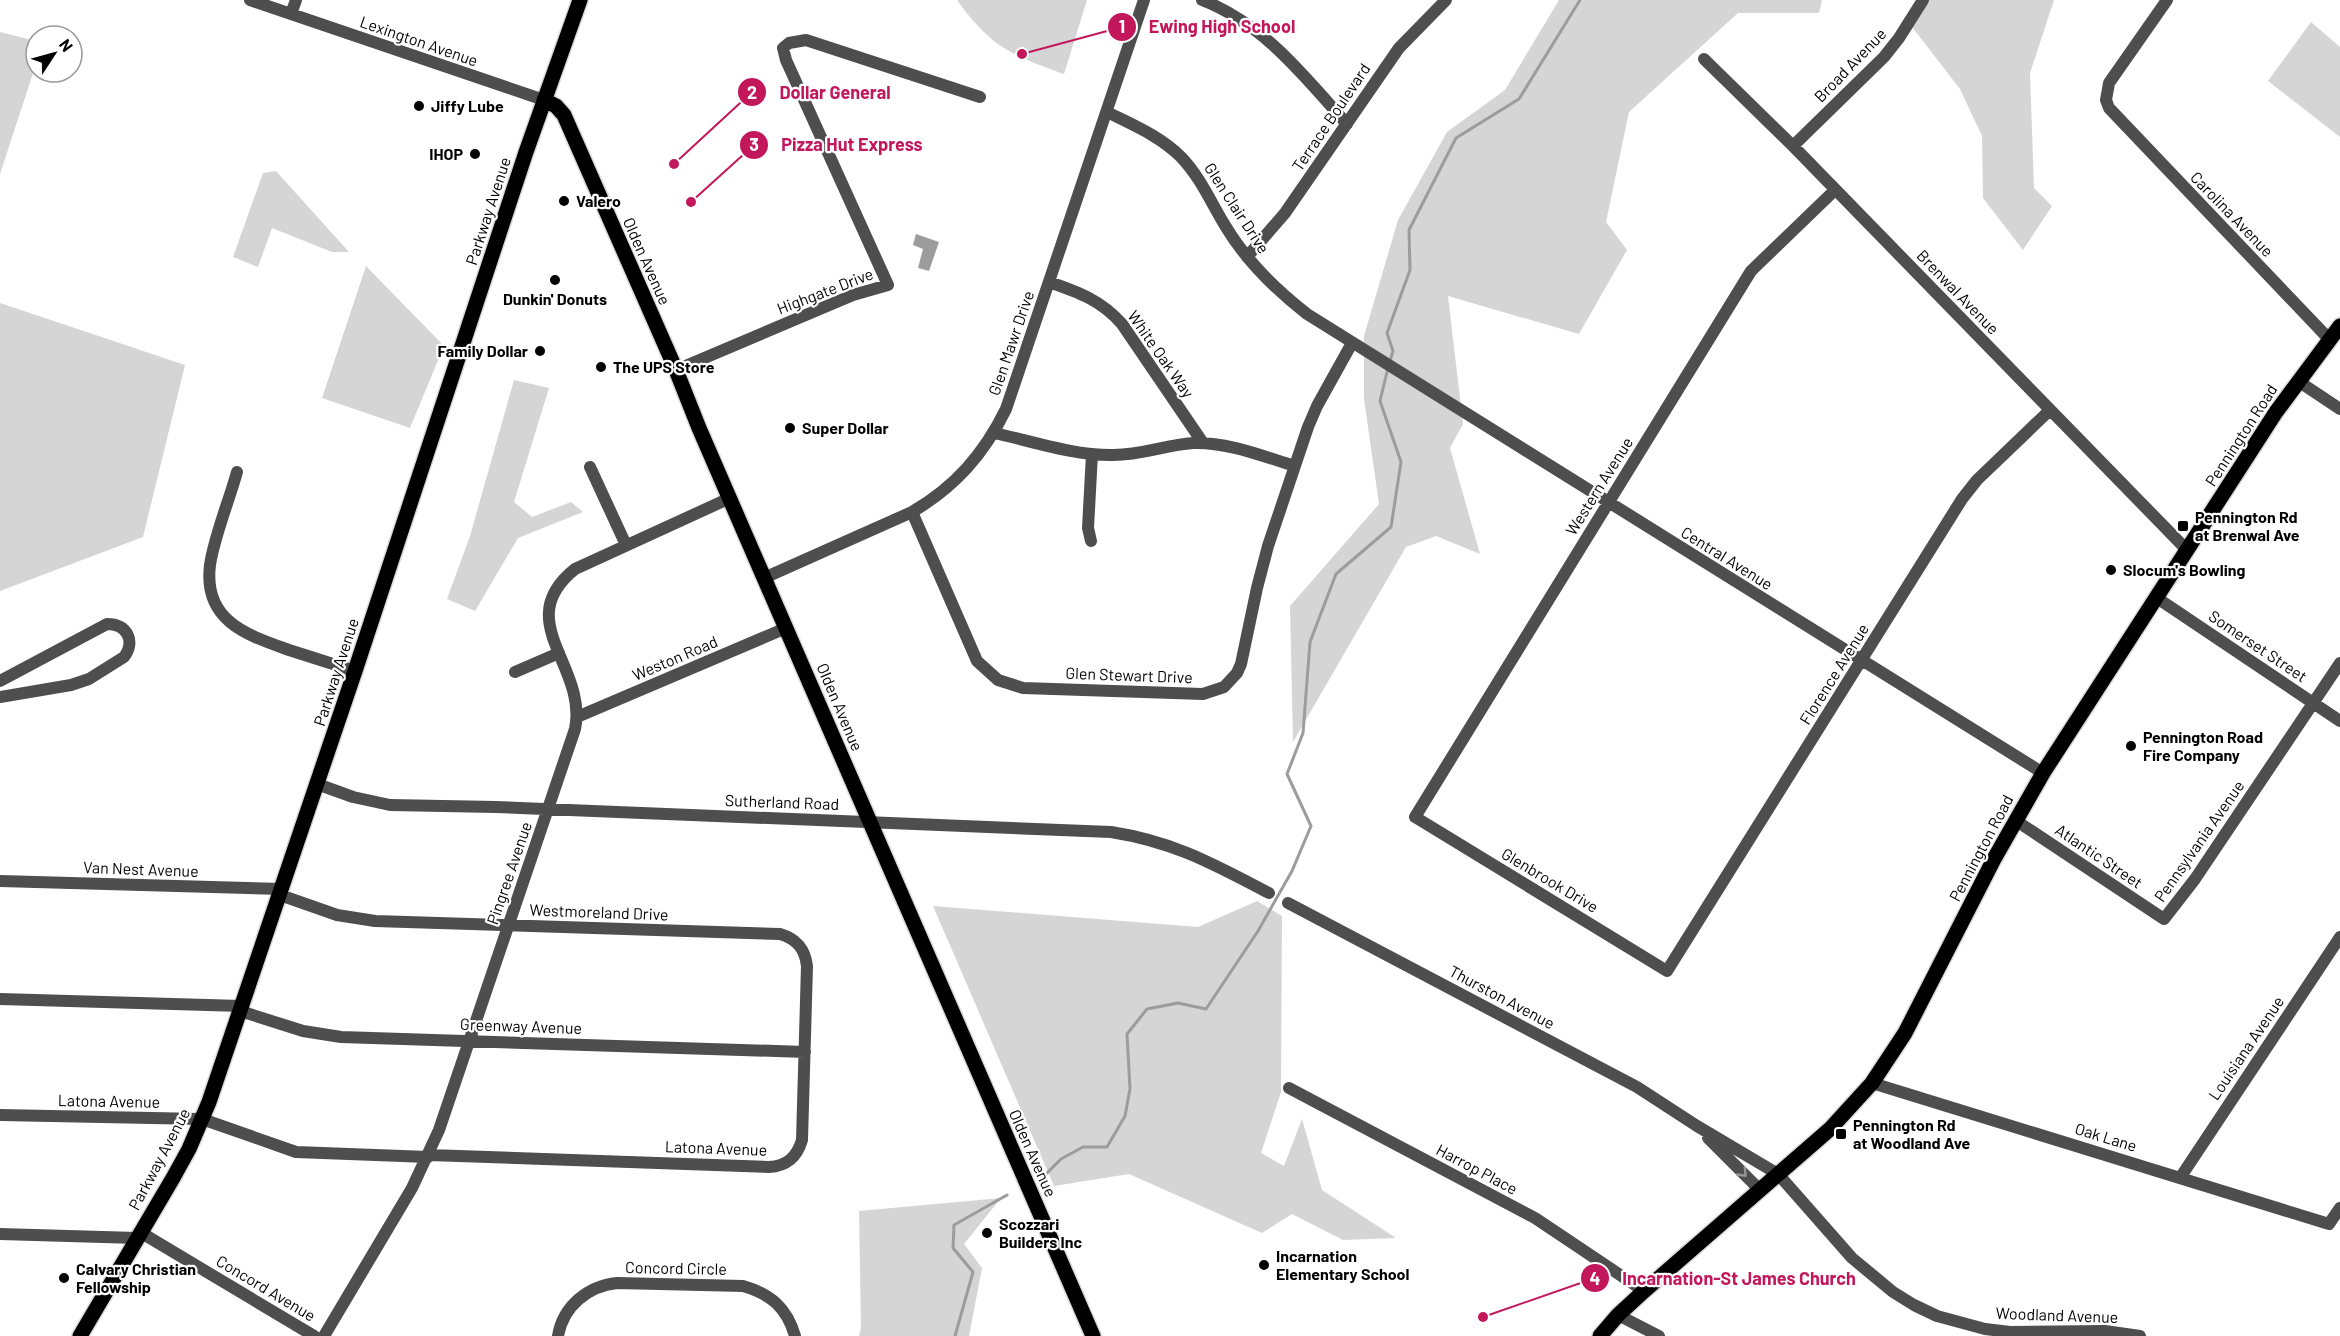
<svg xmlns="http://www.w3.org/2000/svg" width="2340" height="1336" font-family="Barlow,sans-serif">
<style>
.green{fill:#d5d5d5}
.water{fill:#9c9c9c}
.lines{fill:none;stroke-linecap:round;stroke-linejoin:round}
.stream{stroke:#9c9c9c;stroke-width:3}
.major-casing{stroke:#dbdbdb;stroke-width:18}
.minor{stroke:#4e4e4e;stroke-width:12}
.major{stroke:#000;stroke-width:15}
.oneway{stroke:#959595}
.poi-dot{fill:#000;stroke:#fff;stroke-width:2}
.labels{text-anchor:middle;stroke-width:4.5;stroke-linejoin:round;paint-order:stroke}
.street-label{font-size:16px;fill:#000;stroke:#fff}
.poi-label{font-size:16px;font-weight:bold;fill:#000;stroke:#fff;text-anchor:start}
.leader{fill:none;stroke:#c2185b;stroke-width:2}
.callout-dot{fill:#c2185b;stroke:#fff;stroke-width:2}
.mark-label{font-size:18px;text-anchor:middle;font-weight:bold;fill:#fff}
.callout-label{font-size:18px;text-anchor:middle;font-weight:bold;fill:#c2185b;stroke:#fff;stroke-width:4.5;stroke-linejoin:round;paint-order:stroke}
</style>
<rect width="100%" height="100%" fill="#fff"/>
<path class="green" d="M957 0H1087L1064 74C1011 55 991 47 957 0Z
M1559 0H1822L1819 13H1738L1629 112 1606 222 1627 250 1579 334 1448 296 1463 424 1450 448 1480 554 1436 536 1406 547 1293 742 1290 606 1379 504 1364 399V336L1398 220 1447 132 1505 90Z
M1926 0H2054L2030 73 2034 188 2052 206 2023 250 1983 198 1982 136 1960 89 1909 23Z
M2311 22 2340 47V137L2268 81Z
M0 32 36 41V64L0 174Z
M276 171 349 252H332L272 228 258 267 233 257 263 173Z
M366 266 444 346 410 428 322 398Z
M0 303 185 365 143 537 0 591Z
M514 380 549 388 514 502 532 517 571 502 583 512 518 538 475 611 447 599 470 536Z
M1257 901 1282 916 1281 1092 1261 1153 1284 1166 1302 1119 1322 1190 1396 1238 1343 1240 1292 1214 1262 1233 1129 1174 1054 1186 933 906 1198 927Z
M1001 1198 964 1244 982 1268 969 1336H859L861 1328 859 1211Z"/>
<path class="water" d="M916 234 939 242 929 271 918 268 923 249 913 245Z"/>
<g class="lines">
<path class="stream" d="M1390 361 1393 351 1387 333 1410 270 1409 230 1456 138 1519 99 1580 0
M1045 1175 1061 1159 1083 1147H1107L1125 1116 1130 1089 1127 1034 1147 1009 1178 1003 1206 1009 1258 931 1292 871 1311 826 1287 774 1303 733 1310 642 1336 574 1391 527 1401 462 1380 401 1388 368
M955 1336 973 1272 953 1248 954 1225 1007 1195"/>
<g class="major-casing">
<path id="major" d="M544 100 556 106 564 115 676 370 699 428 1093 1336
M80 1336 173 1178 189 1149 209 1102 355 671 526 152 580 0
M1600 1336 1618 1315 1644 1291 1830 1129 1872 1083 1905 1033 1994 859 2043 773 2276 412 2340 326"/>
</g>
<path class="minor" d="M250 0 544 100
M1202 0C1264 24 1304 76 1347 124
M2167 0 2109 83 2106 100 2109 108 2329 339
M291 14 296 0
M1704 59 1793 146 2187 550
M1107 112C1133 125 1160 136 1181 157 1201 178 1211 203 1226 227 1247 262 1275 289 1307 314L2043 773
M1793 146 1884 57 1899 38 1923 0
M1835 190 1751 271 1415 817 1667 971 1962 499 1977 480 2050 410
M1247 257 1285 213 1399 48 1446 0
M1049 282C1078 292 1101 300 1122 324L1203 443
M676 370 853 295 888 285 786 60 783 48 789 43 806 40 980 97
M2298 381 2340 409
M994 433C1032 441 1072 455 1111 455 1139 456 1165 445 1193 443 1228 442 1262 456 1295 466
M590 467 626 545
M237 472C229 501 214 537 210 565 203 621 247 635 289 650 311 657 333 664 355 671
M912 512 977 661 998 680 1023 688 1203 694 1224 687 1237 673 1241 664 1257 588 1268 546 1308 427 1317 406 1352 343
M1091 541 1088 528 1092 454
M764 578 912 512C955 487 984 454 1006 409L1144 0
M2157 598 2340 721
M515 672 559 653
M0 681 107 624C127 624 136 641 124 657L89 679 71 685 0 697
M577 717 786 628
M317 784 353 797 390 805 496 807 1111 832C1175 842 1213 864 1269 893
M2015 820 2164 919 2195 879 2340 663
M0 881 282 889
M280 895 337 915 375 921 780 934C797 939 805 949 807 966L802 1140C797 1157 787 1166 769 1167L429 1155
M1288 903 1637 1087 1697 1126 1778 1174 1852 1258 1893 1292 1914 1305 1937 1316 1985 1329 2010 1332 2105 1331 2140 1336
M0 999 242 1006
M240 1011 303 1031 341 1037 805 1052
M1872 1083 2329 1224 2340 1208
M1289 1088 1535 1218 1644 1291
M0 1115 202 1119 296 1152 428 1157
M1708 1138 1760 1190
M2180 1178 2340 937
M140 1232 314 1336
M0 1234 137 1238
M1618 1315 1659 1336
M324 1336 412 1188 439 1130 575 729C588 666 510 621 575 569L730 498
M558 1336C563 1306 588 1286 617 1283L743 1286C771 1294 787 1308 795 1336"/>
<use href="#major" class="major"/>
</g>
<defs><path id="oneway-chevron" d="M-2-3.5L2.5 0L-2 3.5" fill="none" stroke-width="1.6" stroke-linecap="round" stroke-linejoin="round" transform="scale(1.5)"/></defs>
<use class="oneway" href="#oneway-chevron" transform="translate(1743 1173) rotate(46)"/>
<g class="poi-dot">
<circle cx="419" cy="106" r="6"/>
<circle cx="475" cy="154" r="6"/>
<circle cx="564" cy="201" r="6"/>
<circle cx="555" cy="280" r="6"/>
<circle cx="540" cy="351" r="6"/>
<circle cx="601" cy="367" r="6"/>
<circle cx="790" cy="428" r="6"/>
<rect x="2177" y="520" width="12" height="12" rx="3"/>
<circle cx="2111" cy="570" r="6"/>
<circle cx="2131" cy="746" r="6"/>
<rect x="1835" y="1128" width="12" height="12" rx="3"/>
<circle cx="987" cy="1233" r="6"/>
<circle cx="1264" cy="1265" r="6"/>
<circle cx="64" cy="1278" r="6"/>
</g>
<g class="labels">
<g class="street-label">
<text transform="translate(419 41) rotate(19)" y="6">Lexington Avenue</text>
<text transform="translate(1850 65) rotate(-46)" y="6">Broad Avenue</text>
<text transform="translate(1331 117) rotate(-56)" y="6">Terrace Boulevard</text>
<text transform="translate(1237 208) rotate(57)" y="6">Glen Clair Drive</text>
<text transform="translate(488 211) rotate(-72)" y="6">Parkway Avenue</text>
<text transform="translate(2232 214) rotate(46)" y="6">Carolina Avenue</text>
<text transform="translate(647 261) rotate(66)" y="6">Olden Avenue</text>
<text transform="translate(825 291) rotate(-21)" y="6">Highgate Drive</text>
<text transform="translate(1958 292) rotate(46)" y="6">Brenwal Avenue</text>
<text transform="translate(1011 343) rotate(-71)" y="6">Glen Mawr Drive</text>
<text transform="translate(1161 354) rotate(55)" y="6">White Oak Way</text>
<text transform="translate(2241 435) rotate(-57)" y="6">Pennington Road</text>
<text transform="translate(1599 486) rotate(-58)" y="6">Western Avenue</text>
<text transform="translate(1727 558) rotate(32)" y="6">Central Avenue</text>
<text transform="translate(2258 646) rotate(34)" y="6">Somerset Street</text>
<text transform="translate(675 658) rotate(-23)" y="6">Weston Road</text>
<text transform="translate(336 672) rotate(-72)" y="6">Parkway Avenue</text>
<text transform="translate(1834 674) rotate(-58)" y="6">Florence Avenue</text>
<text transform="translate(1129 675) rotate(2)" y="6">Glen Stewart Drive</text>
<text transform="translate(840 707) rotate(67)" y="6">Olden Avenue</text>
<text transform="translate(782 802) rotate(2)" y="6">Sutherland Road</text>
<text transform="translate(2199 841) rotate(-55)" y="6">Pennsylvania Avenue</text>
<text transform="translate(1981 848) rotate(-62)" y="6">Pennington Road</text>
<text transform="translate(2099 856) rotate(34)" y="6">Atlantic Street</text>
<text transform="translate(141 869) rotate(2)" y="6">Van Nest Avenue</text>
<text transform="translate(509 873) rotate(-71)" y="6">Pingree Avenue</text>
<text transform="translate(1550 880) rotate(31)" y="6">Glenbrook Drive</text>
<text transform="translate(599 912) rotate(2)" y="6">Westmoreland Drive</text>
<text transform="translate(1502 997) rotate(28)" y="6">Thurston Avenue</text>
<text transform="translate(521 1026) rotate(2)" y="6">Greenway Avenue</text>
<text transform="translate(2246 1048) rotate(-56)" y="6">Louisiana Avenue</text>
<text transform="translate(109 1101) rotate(1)" y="6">Latona Avenue</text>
<text transform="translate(2106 1137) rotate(17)" y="6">Oak Lane</text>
<text transform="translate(716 1148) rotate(2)" y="6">Latona Avenue</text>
<text transform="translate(1033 1153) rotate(66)" y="6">Olden Avenue</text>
<text transform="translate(159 1159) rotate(-62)" y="6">Parkway Avenue</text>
<text transform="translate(1477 1169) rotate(28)" y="6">Harrop Place</text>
<text transform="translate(676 1268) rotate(1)" y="6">Concord Circle</text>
<text transform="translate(266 1288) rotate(31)" y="6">Concord Avenue</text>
<text transform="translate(2057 1315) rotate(2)" y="6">Woodland Avenue</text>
</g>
<g class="poi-label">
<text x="431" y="112">Jiffy Lube</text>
<text x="463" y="160" text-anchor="end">IHOP</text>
<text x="576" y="207">Valero</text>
<text x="555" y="305" text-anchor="middle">Dunkin' Donuts</text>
<text x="528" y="357" text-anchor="end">Family Dollar</text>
<text x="613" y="373">The UPS Store</text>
<text x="802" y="434">Super Dollar</text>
<text x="2195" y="523">Pennington Rd<tspan x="2195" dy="18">at Brenwal Ave</tspan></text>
<text x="2123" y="576">Slocum's Bowling</text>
<text x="2143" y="743">Pennington Road<tspan x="2143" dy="18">Fire Company</tspan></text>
<text x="1853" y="1131">Pennington Rd<tspan x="1853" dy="18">at Woodland Ave</tspan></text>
<text x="999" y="1230">Scozzari<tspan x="999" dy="18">Builders Inc</tspan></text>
<text x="1276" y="1262">Incarnation<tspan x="1276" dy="18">Elementary School</tspan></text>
<text x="76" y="1275">Calvary Christian<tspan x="76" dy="18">Fellowship</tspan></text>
</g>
</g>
<path class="leader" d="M1022 54L1122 27M674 164L752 92M691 202L754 145M1483 1317L1595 1278"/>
<g class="callout-dot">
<circle cx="1022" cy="54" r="6"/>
<circle cx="674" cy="164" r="6"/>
<circle cx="691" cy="202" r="6"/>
<circle cx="1483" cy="1317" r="6"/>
<circle cx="1122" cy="27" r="15"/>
<circle cx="752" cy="92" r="15"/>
<circle cx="754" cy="145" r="15"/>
<circle cx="1595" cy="1278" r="15"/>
</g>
<g class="mark-label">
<text x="1122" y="33">1</text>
<text x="752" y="99">2</text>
<text x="754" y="151">3</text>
<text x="1595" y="1285">4</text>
</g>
<g class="callout-label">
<text x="1222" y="33">Ewing High School</text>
<text x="835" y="99">Dollar General</text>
<text x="852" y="151">Pizza Hut Express</text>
<text x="1739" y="1285">Incarnation-St James Church</text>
</g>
<g transform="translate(54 54) rotate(54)"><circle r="28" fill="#ffffff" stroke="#999999" stroke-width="1.5"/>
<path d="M0-4.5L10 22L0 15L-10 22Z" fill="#000000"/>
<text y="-9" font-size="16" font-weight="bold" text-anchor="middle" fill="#000000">N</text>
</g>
</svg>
